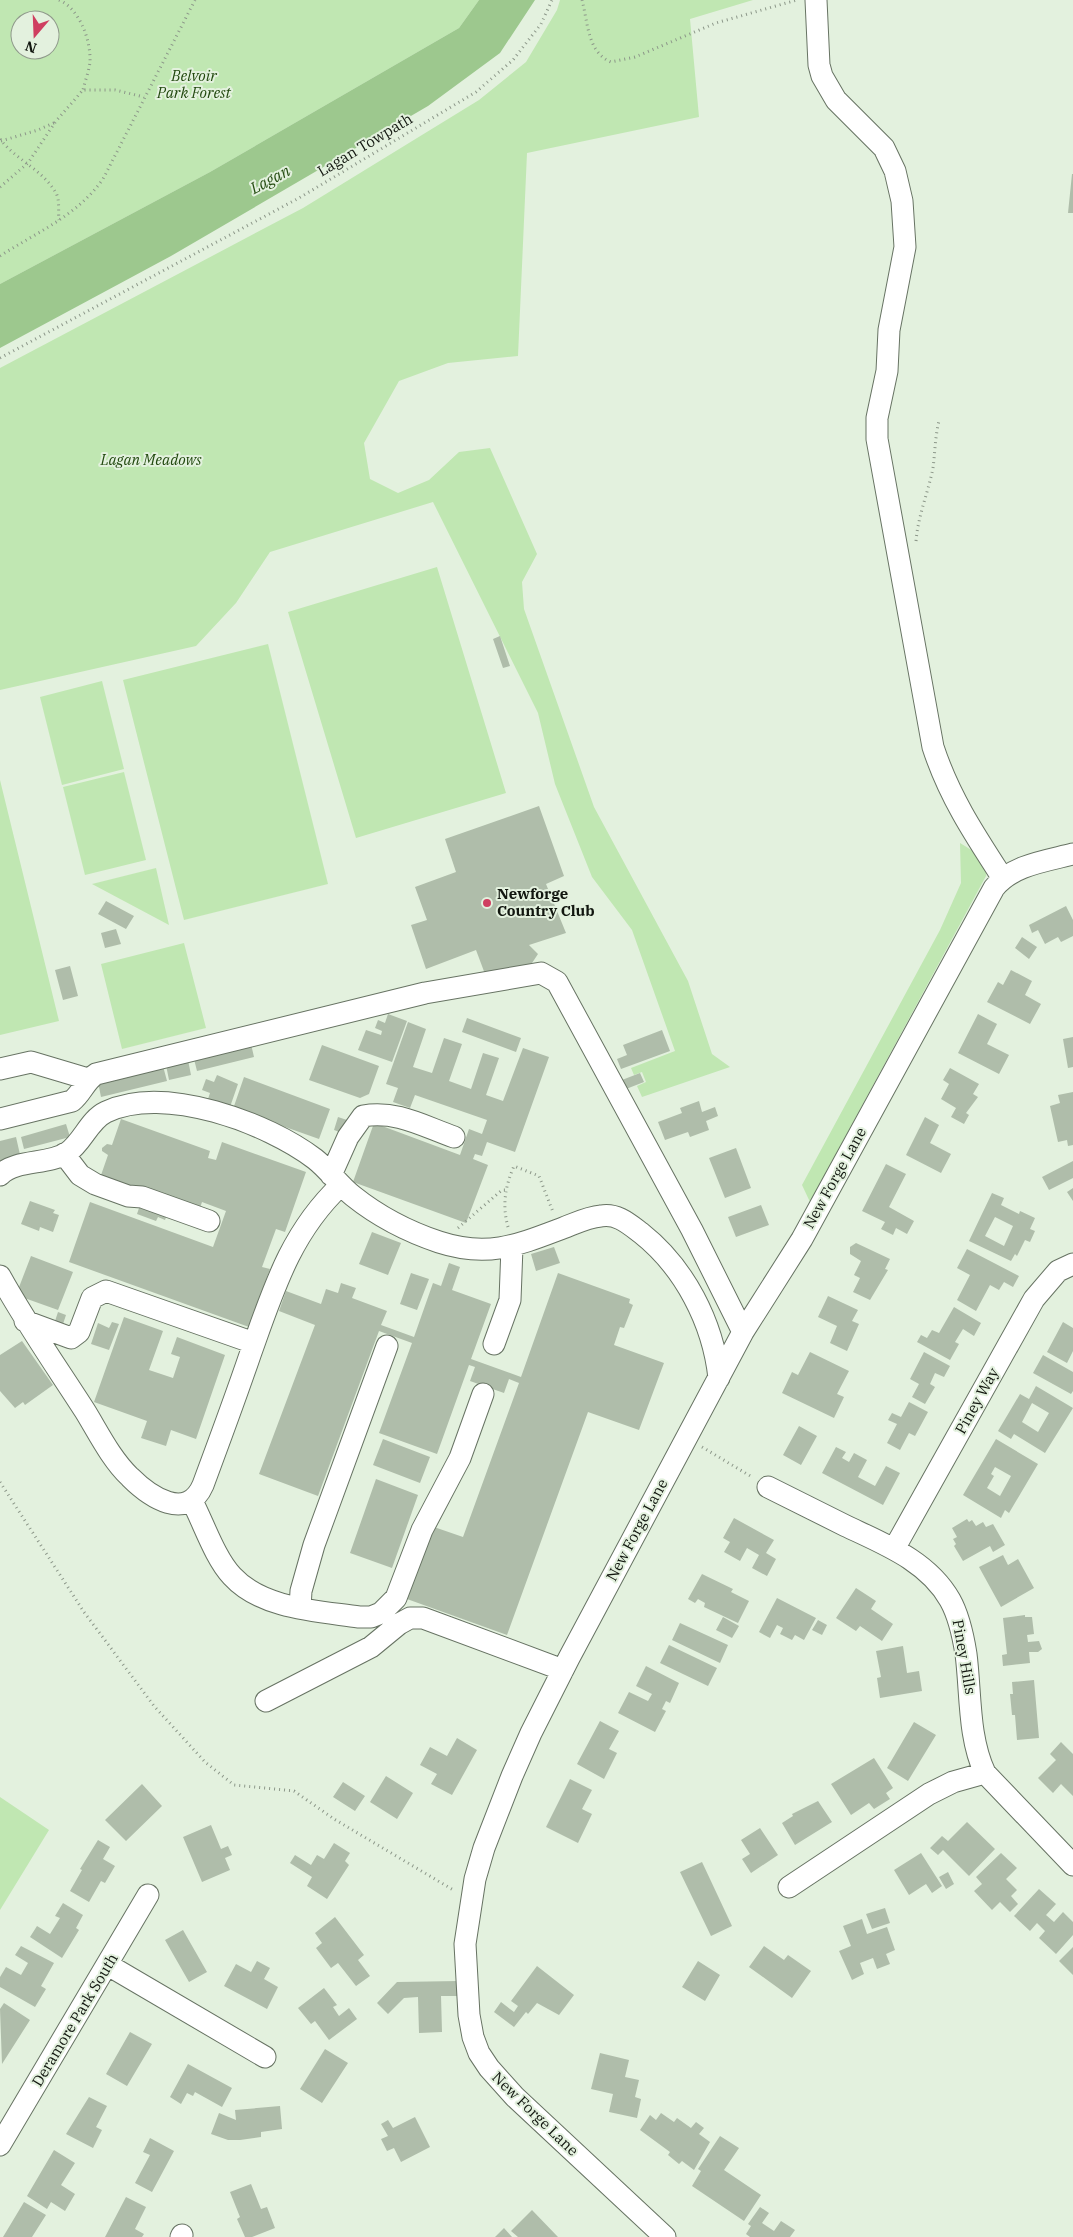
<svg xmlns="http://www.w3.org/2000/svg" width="1073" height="2237" font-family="'IBM Plex Serif',serif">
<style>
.green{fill:#c0e7b2;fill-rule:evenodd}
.water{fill:#9dc88e}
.building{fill:#afbdaa;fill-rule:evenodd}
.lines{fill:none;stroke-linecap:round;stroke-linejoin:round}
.minor-casing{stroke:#677363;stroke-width:23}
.path{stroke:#8c9789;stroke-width:3;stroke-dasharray:1 4;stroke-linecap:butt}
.minor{stroke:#fff;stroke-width:21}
.poi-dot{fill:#cf3f60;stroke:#e3f1de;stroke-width:2}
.labels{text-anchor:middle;stroke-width:4;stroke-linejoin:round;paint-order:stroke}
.park-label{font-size:15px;font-style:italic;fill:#21480e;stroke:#e3f1de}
.street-label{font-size:15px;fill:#11160f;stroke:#e3f1de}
.poi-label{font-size:15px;font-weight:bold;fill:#11160f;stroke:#e3f1de;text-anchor:start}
.water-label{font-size:16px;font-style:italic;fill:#254d12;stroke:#e3f1de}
</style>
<rect width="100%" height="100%" fill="#e3f1de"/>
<path class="green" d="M0 0H479L459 28 210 172 0 284ZM20 20H50V50H20Z
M560 0H753L690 19 699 117 527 153 518 356 448 363 399 381 364 443 370 479 398 493 429 480 459 452 490 448 537 554 522 582 524 609 594 807 688 981 712 1054 730 1067 642 1097 637 1086 646 1082 642 1072 634 1075 631 1068 675 1051 632 930 592 877 555 784 538 713 433 502 270 552 236 603 196 646 0 690V368L303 208 479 100 526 62 557 10Z
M437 567 506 793 356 838 288 612Z
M268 644 328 884 184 920 123 680Z
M102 681 124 769 62 785 40 697Z
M124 772 146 860 85 875 63 787Z
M0 780 59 1021 0 1035Z
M960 843 978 854 987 864 986 876 810 1202 802 1185 940 930 961 883Z
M156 868 169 925 92 884Z
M184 943 206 1028 122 1049 101 964Z
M0 1797 49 1830 0 1910Z"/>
<path class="water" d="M479 0H535L500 53 428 106 171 256 0 348V284L210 172 459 28Z"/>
<path class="building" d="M1072 174H1073V213H1068Z
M500 636 510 666 503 668 493 639Z
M539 806 564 876 546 884 566 933 529 945 538 954 528 969 488 982 476 950 426 969 411 925 427 920 415 887 456 872 445 839Z
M106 901 134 916 126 929 98 914Z
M1066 906 1073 920V936L1061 942 1058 937 1045 944 1038 930 1032 933 1029 925Z
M116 929 121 944 105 948 101 933Z
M1022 937 1037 947 1029 959 1015 948Z
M70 966 78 996 63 1000 55 970Z
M1011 970 1032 981 1025 995 1041 1004 1030 1024 987 1002 998 982 1003 985Z
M388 1014 407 1021 392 1062 358 1050 366 1030 381 1035 382 1031 375 1028 378 1020 385 1023Z
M978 1014 997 1024 987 1044 1009 1055 999 1074 958 1053Z
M467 1018 521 1038 516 1052 462 1032Z
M408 1022 426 1029 413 1067 432 1073 444 1038 462 1044 449 1081 471 1089 483 1053 499 1058 486 1095 503 1101 523 1048 549 1057 515 1152 487 1142 482 1156 475 1154 473 1159 488 1165 466 1223 353 1182 374 1123 460 1155 469 1129 482 1134 487 1120 415 1095 410 1108 393 1102 398 1088 386 1084Z
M662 1030 670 1051 621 1069 617 1059 627 1055 623 1045Z
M1073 1037V1067L1068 1068 1063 1039Z
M251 1044 254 1057 197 1071 194 1059Z
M322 1045 379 1066 369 1094 360 1098 309 1080Z
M188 1060 191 1075 169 1080 166 1065Z
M163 1066 167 1081 101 1097 98 1082Z
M950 1068 979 1084 973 1094 978 1097 966 1113 969 1115 964 1124 951 1117 956 1108 941 1099 949 1084 943 1080Z
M640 1073 644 1082 626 1089 622 1080Z
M217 1075 238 1084 230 1107 208 1099 210 1093 202 1090 206 1079 214 1082Z
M244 1077 330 1109 319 1139 274 1123 232 1112Z
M1073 1092V1145L1068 1146 1067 1140 1058 1142 1050 1106 1060 1103 1058 1095Z
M699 1101 702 1112 715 1107 718 1116 706 1121 709 1130 690 1137 688 1132 665 1140 658 1122 682 1113 680 1108Z
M338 1117 347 1120 342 1133 334 1130Z
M925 1117 939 1125 930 1143 951 1154 941 1173 906 1155Z
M121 1119 210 1151 208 1158 216 1160 222 1142 306 1172 285 1232 276 1229 262 1267 270 1269 249 1327 69 1262 90 1202 213 1247 226 1211 202 1202 198 1214 100 1178 108 1155 102 1151V1148L107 1144 112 1145Z
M66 1124 70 1137 24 1149 21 1137Z
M16 1137 21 1159 0 1164V1141Z
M736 1148 751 1188 725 1198 709 1158Z
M1073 1161V1178L1049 1190 1042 1177Z
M886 1164 906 1174 889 1207 914 1221 907 1234 896 1228 893 1235 881 1229 885 1222 862 1211Z
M1073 1188V1201L1067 1192Z
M992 1193 1004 1198 1001 1205 1019 1214 1020 1211 1035 1218 1030 1229 1035 1231 1030 1242 1025 1240 1017 1256 1015 1254 1011 1261 969 1241ZM995 1217 1013 1226 1004 1246 985 1236Z
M142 1199 169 1209 165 1220 158 1217 156 1221 137 1214Z
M30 1201 55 1210 53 1213 59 1215 53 1232 40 1227 39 1231 21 1224Z
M761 1205 769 1225 736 1237 728 1217Z
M372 1232 401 1243 388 1275 359 1264Z
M856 1243 890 1259 885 1269 888 1270 870 1300 853 1292 860 1278 854 1275 861 1261 850 1254V1247Z
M554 1247 560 1263 536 1271 531 1254Z
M967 1249 1019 1276 1013 1287 1004 1282 999 1290 990 1285 976 1311 957 1300 970 1275 957 1268Z
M31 1256 73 1272 58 1310 16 1295Z
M449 1263 460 1267 452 1290 491 1304 471 1359 521 1377 558 1273 630 1299 629 1303 633 1305 624 1328 620 1327 614 1345 664 1363 639 1430 588 1412 507 1635 407 1599 434 1527 463 1537 519 1383 509 1379 504 1393 470 1381 475 1367 469 1365 437 1454 379 1433 412 1343 379 1331 318 1496 259 1474 315 1325 279 1311 286 1291 321 1304 326 1289 338 1293 341 1283 356 1288 352 1298 387 1311 381 1325 414 1337 433 1283 441 1286Z
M411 1273 429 1279 417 1310 400 1304Z
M828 1296 858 1310 852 1321 859 1324 847 1351 830 1343 837 1326 818 1317Z
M954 1307 981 1323 974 1336 963 1329 955 1342 959 1344 950 1360 917 1342 921 1335 927 1338 932 1330 939 1333Z
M58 1312 66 1315 63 1324 55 1321Z
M124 1317 163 1331 149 1370 173 1378 180 1357 171 1354 177 1337 225 1355 196 1439 171 1430 166 1446 141 1438 147 1421 94 1402Z
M112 1322 119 1324 109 1350 91 1344 98 1323 109 1328Z
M1063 1322 1073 1328V1351L1067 1363 1047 1352Z
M22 1341 53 1385 25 1405 23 1402 15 1408 0 1391V1355Z
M810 1352 849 1371 837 1394 844 1397 834 1418 782 1393 792 1372 798 1375Z
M924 1352 950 1366 944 1377 935 1373 930 1384 935 1387 925 1404 912 1397 919 1384 910 1379Z
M1043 1355 1073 1372V1391L1071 1394 1033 1373Z
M1036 1386 1073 1408 1045 1453 1014 1434 1011 1439 998 1431 1020 1394 1029 1399ZM1032 1403 1049 1413 1038 1432 1022 1422Z
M909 1402 928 1412 915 1436 909 1433 900 1450 887 1443 897 1424 888 1420 892 1413 901 1417Z
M799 1426 817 1436 801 1465 783 1455Z
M383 1439 430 1457 420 1483 373 1465Z
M996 1439 1038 1464 1009 1513 1005 1510 1001 1518 963 1495ZM995 1467 1011 1476 1000 1496 987 1488 994 1476 991 1474Z
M836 1447 846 1452 842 1458 849 1462 854 1453 867 1460 858 1477 875 1486 886 1466 900 1473 883 1505 822 1473Z
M376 1479 418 1495 392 1568 350 1553Z
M734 1518 774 1540 766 1553 776 1559 767 1576 752 1568 759 1555 747 1548 740 1561 724 1552 730 1542 723 1538Z
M967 1519 969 1522 972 1520 976 1526 983 1522 986 1527 993 1524 1005 1545 993 1552 990 1546 963 1561 954 1546 956 1544 953 1539 957 1537 952 1528Z
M1003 1555 1008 1565 1018 1559 1034 1588 1001 1607 979 1567Z
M702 1574 733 1589 731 1592 749 1601 738 1623 704 1607 705 1603 698 1599 695 1603 688 1599Z
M856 1588 876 1601 871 1609 893 1624 882 1641 860 1626 856 1631 836 1618Z
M777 1598 816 1618 804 1640 795 1635 792 1640 780 1634 783 1628 777 1625 770 1638 759 1632Z
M1025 1615V1617H1032L1034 1634 1027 1635 1028 1642 1039 1641 1042 1649 1038 1652H1029L1030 1663 1003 1666 1002 1655 1007 1654 1003 1618Z
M723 1617 739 1626 732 1638 716 1630Z
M818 1620 827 1625 822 1635 812 1630Z
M680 1623 728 1645 720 1663 672 1640Z
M669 1645 717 1668 708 1686 660 1663Z
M903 1646 907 1673 919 1671 922 1691 880 1698 877 1678 881 1677 876 1651Z
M646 1666 679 1683 670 1703 666 1701 662 1709 666 1711 655 1732 618 1713 629 1692 648 1701 652 1694 636 1686Z
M1034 1680 1039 1738 1017 1740 1015 1715H1012L1010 1694H1013L1012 1682Z
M600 1721 619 1731 609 1749 617 1753 604 1779 577 1764Z
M914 1722 936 1735 908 1781 887 1768Z
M457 1738 477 1750 452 1795 431 1784 437 1774 420 1765 430 1747 447 1756Z
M1061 1742 1073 1754V1796L1061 1784 1053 1793 1038 1778 1056 1760 1050 1754Z
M874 1758 893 1788 886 1793 890 1799 874 1809 869 1803 851 1815 831 1784Z
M386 1776 413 1793 397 1819 370 1802Z
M570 1779 592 1790 582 1809 592 1814 578 1843 546 1827Z
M343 1782 365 1796 355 1811 333 1797Z
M142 1784 162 1806 126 1841 105 1820Z
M818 1801 832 1822 795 1845 782 1823 793 1816 792 1814Z
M967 1822 995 1849 969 1876 943 1850 938 1855 930 1848 942 1836 948 1841Z
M211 1825 221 1849 228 1846 232 1855 225 1858 230 1870 202 1882 183 1837Z
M760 1828 778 1855 751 1873 742 1859 750 1854 741 1840Z
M98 1840 110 1847 103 1859 115 1866 105 1883 101 1881 89 1902 70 1891 82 1870 80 1869Z
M334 1843 350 1853 345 1861 349 1865 327 1899 307 1886 312 1877 290 1863 295 1855 311 1865 317 1855 324 1859Z
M921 1853 942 1886 932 1893 926 1884 909 1895 894 1870Z
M1001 1853 1017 1868 1006 1879 1017 1890 1011 1896 1018 1904 1010 1912 1000 1902 992 1910 974 1891 982 1884 976 1877Z
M702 1862 732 1926 711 1936 680 1872Z
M948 1872 954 1884 946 1889 939 1877Z
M1039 1889 1056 1904 1046 1915 1054 1922 1063 1912 1073 1922V1935L1056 1954 1039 1938 1045 1931 1037 1923 1030 1931 1014 1916Z
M63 1903 83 1915 76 1928 79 1930 62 1958 30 1937 37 1926 50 1934 60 1918 55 1916Z
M885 1908 890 1923 872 1929 866 1914Z
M335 1917 364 1955 358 1960 370 1976 356 1986 338 1963 331 1968 316 1948 322 1943 315 1933Z
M862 1919 867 1934 887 1927 895 1950 886 1954 890 1964 877 1969 873 1958 860 1963 864 1974 852 1980 839 1951 851 1946 843 1926Z
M183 1930 207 1972 189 1982 165 1940Z
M21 1946 54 1963 41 1986 46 1989 35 2007 0 1987V1977L6 1967 21 1975 28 1963 15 1955Z
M764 1946 784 1960 788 1955 811 1971 792 1998 749 1967Z
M1073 1947V1975L1059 1961Z
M257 1961 270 1968 264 1979 278 1987 267 2009 224 1986 236 1964 251 1972Z
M698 1961 720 1975 705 2001 682 1987Z
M537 1966 574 1995 559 2015 537 2003 528 2014 526 2012 514 2027 494 2012 501 2002 514 2012 518 2006 511 2001Z
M459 1981V1996H441L442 2032 419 2033 418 1997 404 1998 388 2014 377 2003 397 1982Z
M324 1988 337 2005 333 2007 339 2016 349 2008 357 2019 329 2040 315 2021 311 2024 298 2008Z
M4 2003 30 2020 2 2064 0 2009Z
M130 2032 152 2044 127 2086 106 2074Z
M325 2049 348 2063 322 2103 300 2089Z
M600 2053 629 2060 625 2077 639 2080 635 2097 641 2099 637 2118 609 2112 613 2094 591 2089Z
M188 2064 232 2088 222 2107 195 2092 193 2096 187 2093 181 2104 170 2097Z
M89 2097 107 2106 96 2127 102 2130 93 2148 66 2134Z
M280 2106 282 2129 261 2132V2137L240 2140H228L211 2134 219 2113 236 2120 235 2110Z
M661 2113 674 2122 677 2118 691 2128 696 2122 704 2128 699 2134 710 2142 694 2170 682 2161 679 2164 668 2155 670 2152 640 2130 650 2115 656 2120Z
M415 2117 430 2147 401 2162 394 2148 387 2151 381 2139 388 2136 381 2124 388 2120 393 2128Z
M720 2136 739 2148 724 2170 761 2195 744 2221 692 2186 701 2171 698 2169Z
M150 2138 174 2151 152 2192 135 2183 150 2155 143 2152Z
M54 2150 75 2163 61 2185 75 2194 65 2211 51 2202 47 2209 27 2196Z
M251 2184 261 2209 267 2207 275 2228 252 2237H245L237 2219 240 2217 230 2192Z
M126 2197 146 2207 135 2229 144 2234 142 2237H105Z
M24 2202 46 2215 32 2237H3Z
M760 2207 769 2213 762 2223 774 2231 781 2221 795 2230 790 2237H750L746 2234 751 2226 748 2224Z
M532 2210 558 2237H518L511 2231Z
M504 2228 512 2237H495Z"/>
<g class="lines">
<g class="minor-casing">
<path id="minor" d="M816 0 819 65 822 76 836 100 884 148 895 171 902 201 905 247 889 330 887 371 877 418V439L933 747C949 796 974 834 1002 877
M0 1069 31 1062 88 1079
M0 1119 72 1101C82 1093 85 1081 96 1074L425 993 541 973 557 982 692 1230 743 1332
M64 1154 80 1175 95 1184 128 1196 142 1197 209 1221
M0 1175C16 1159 47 1165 67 1153 83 1142 89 1120 106 1112 164 1084 268 1123 315 1159 329 1170 339 1185 353 1196 378 1216 409 1232 439 1242 488 1258 518 1245 563 1228 576 1223 588 1217 601 1216 617 1213 629 1224 641 1233 684 1267 713 1322 719 1378
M331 1175 348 1137 363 1116C396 1110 423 1126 454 1137
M0 1276C26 1323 56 1366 85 1411 98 1432 111 1459 130 1477 150 1497 187 1522 203 1485 219 1442 235 1399 250 1355 273 1291 290 1233 341 1185
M25 1321 71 1338 79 1332 92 1298 106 1291 254 1343
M494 1344 510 1300 512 1247
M768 1487C794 1500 820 1513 846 1526 884 1544 928 1561 950 1600 959 1616 963 1635 966 1654 971 1693 968 1737 985 1773L1073 1865
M192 1501C204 1524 215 1558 232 1576 262 1609 318 1611 359 1617H371L381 1613 396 1598 422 1530 460 1458 483 1394
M894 1549 1034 1299 1058 1271 1073 1264
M300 1608 301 1591 314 1545 387 1346
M266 1701 371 1647 399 1624 410 1618H423L563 1670
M789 1887 929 1794 953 1782 985 1773
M108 1965 265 2057
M0 2145 148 1895
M181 2237 182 2235
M665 2237 515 2097 489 2068 479 2053 473 2037 469 2015 465 1944 475 1879 484 1848 512 1776 531 1733 569 1658 743 1332 802 1239 994 888C1012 865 1046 861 1073 854"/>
</g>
<path class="path" d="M59 0C80 9 91 41 90 62 89 71 85 81 83 90
M582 0C588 22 587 52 611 62L635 57 716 23 797 0
M0 139C16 160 43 170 56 193 60 200 58 213 59 220
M1 141 38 130 56 122
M0 187 28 163 56 121 83 90H115L144 97
M0 256C37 232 77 216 103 179L195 0
M0 358 299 198 476 92 513 60 541 24 552 0
M916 541C918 516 928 493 933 468 935 453 935 437 939 421
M508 1227C502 1205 505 1187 514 1166L539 1176 553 1212
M458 1228 502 1190H505
M702 1447 752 1477
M0 1482 84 1612 154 1706 205 1762 234 1785 294 1791 334 1819 455 1891"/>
<use href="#minor" class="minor"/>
</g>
<circle class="poi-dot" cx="487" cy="903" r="5"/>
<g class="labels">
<g class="park-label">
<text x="194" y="81">Belvoir<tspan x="194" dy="17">Park Forest</tspan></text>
<text x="151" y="465">Lagan Meadows</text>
</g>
<g class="street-label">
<text transform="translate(365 145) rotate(-31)" y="5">Lagan Towpath</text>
<text transform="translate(835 1178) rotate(-61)" y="5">New Forge Lane</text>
<text transform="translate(977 1401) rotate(-61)" y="5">Piney Way</text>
<text transform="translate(637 1530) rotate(-62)" y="5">New Forge Lane</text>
<text transform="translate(964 1657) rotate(80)" y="5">Piney Hills</text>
<text transform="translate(75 2020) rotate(-59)" y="5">Deramore Park South</text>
<text transform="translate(535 2114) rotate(44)" y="5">New Forge Lane</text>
</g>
<g class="poi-label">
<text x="497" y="899">Newforge<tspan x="497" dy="17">Country Club</tspan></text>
</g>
<g class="water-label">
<text transform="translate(270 179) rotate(-28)" y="6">Lagan</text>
</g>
</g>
<g transform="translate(35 35) rotate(199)"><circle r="24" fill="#e3f1de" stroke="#8f998b"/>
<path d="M0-4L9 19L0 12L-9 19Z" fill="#cf3f60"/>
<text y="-8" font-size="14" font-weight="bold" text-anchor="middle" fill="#11160f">N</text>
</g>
</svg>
